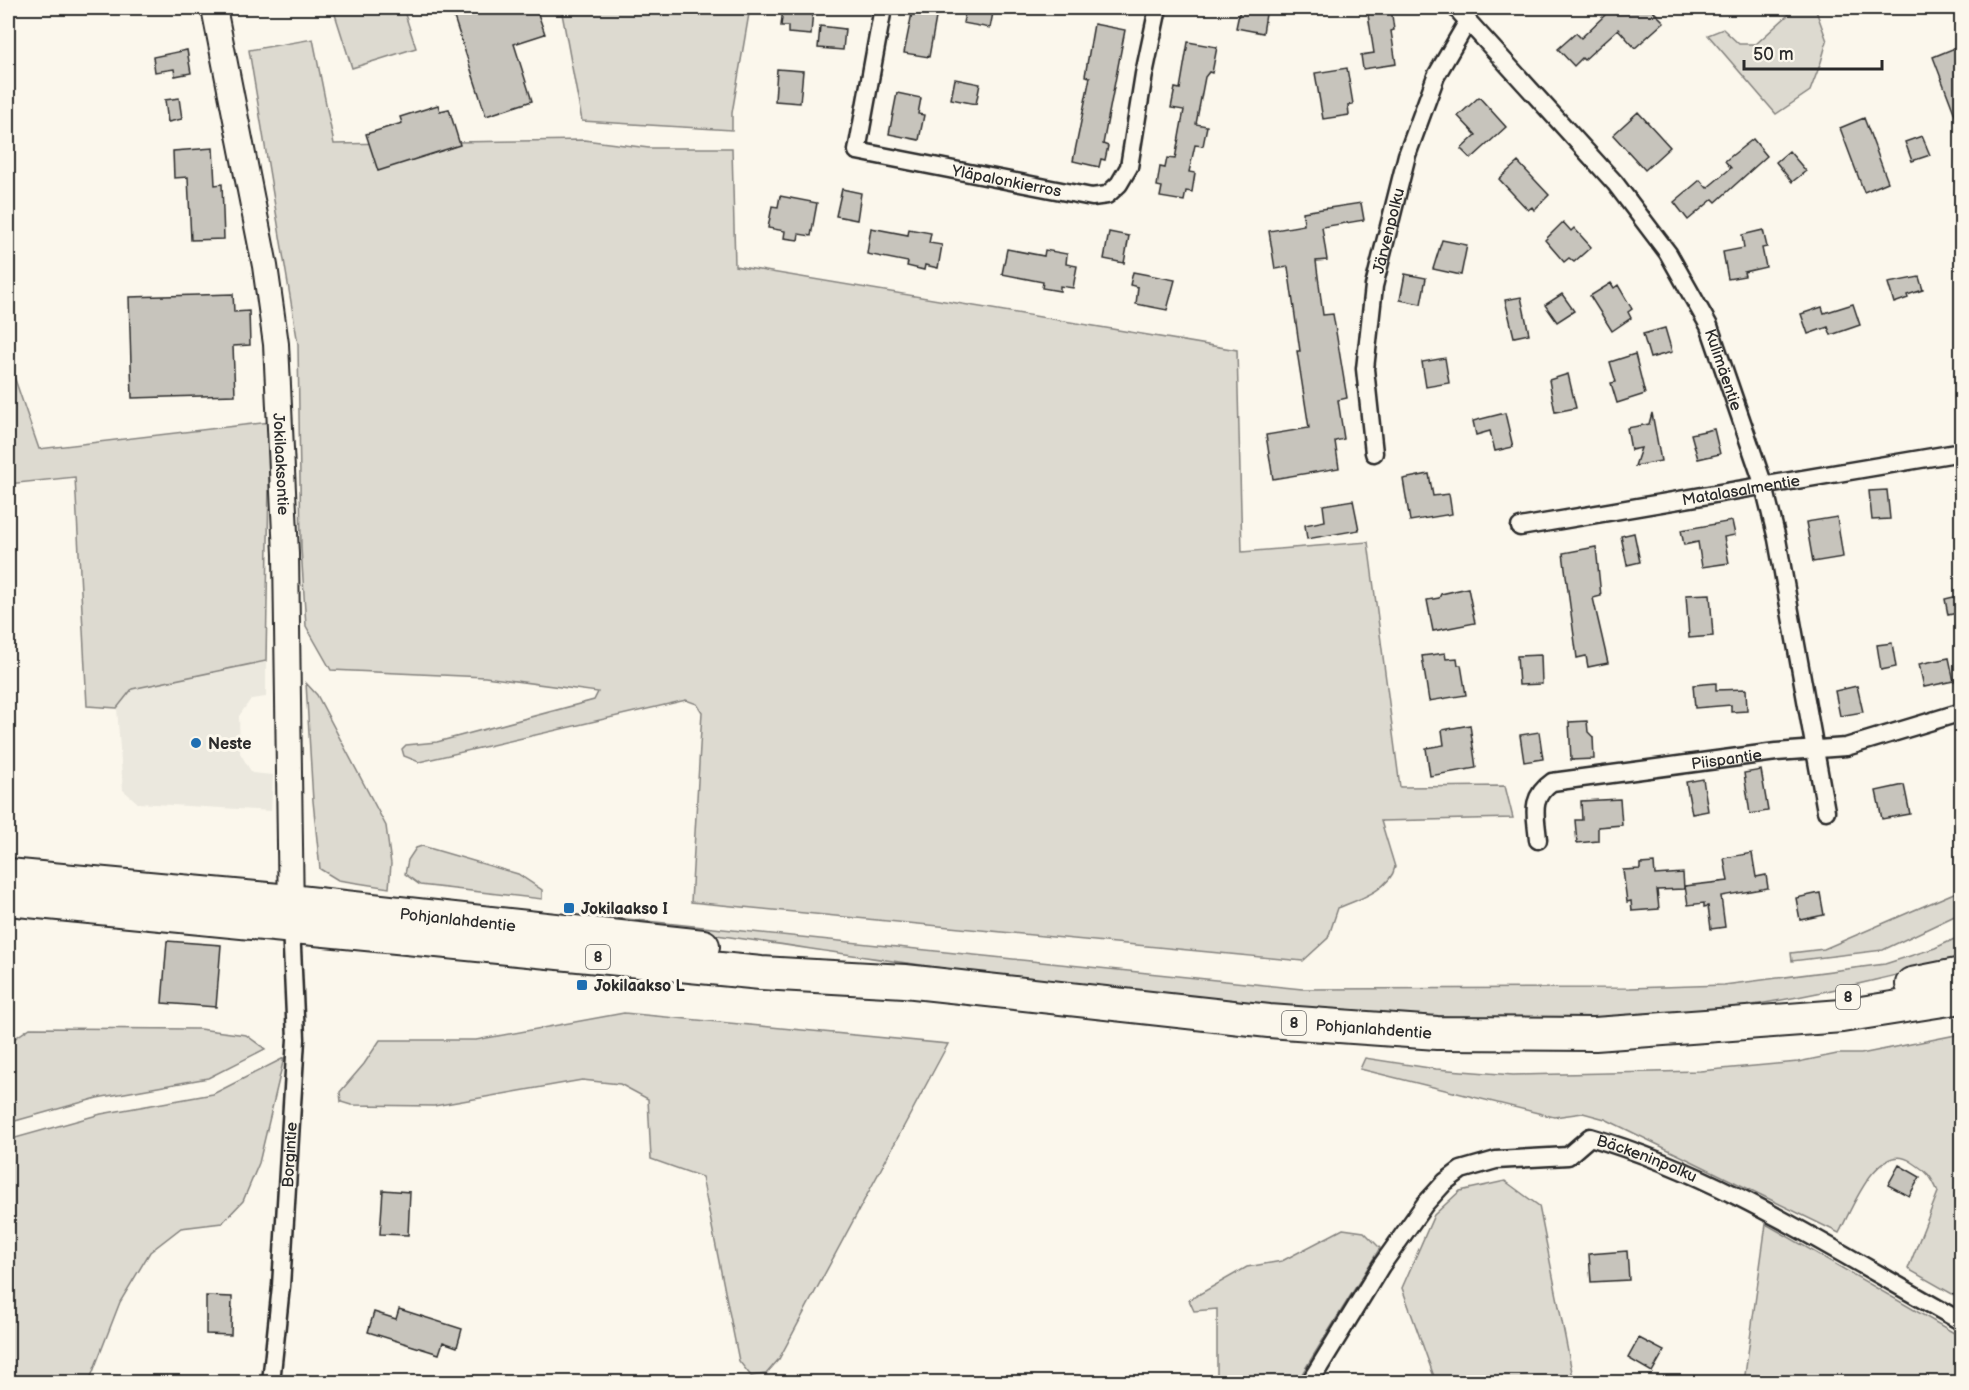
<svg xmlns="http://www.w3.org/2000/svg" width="1969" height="1390" font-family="'Balsamiq Sans',sans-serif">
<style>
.built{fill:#ebe8de}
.green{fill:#dddad0;stroke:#84827e;stroke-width:1.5}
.building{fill:#c7c4bc;stroke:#2b2b2b;stroke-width:1.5}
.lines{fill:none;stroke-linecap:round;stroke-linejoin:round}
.street-casing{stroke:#2b2b2b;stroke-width:21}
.secondary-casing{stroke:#2b2b2b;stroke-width:28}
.highway-casing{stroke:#2b2b2b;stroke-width:36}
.street{stroke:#fbf7ec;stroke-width:16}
.secondary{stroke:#fbf7ec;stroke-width:24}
.highway{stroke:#fbf7ec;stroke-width:32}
.poi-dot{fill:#1f6fb2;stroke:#fbf7ec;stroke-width:2}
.labels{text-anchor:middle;stroke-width:6;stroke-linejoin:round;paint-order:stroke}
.shield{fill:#fbf7ec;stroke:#696865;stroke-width:1.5}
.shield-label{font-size:15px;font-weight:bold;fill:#2b2b2b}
.street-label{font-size:16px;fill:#2b2b2b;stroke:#fbf7ec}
.poi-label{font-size:16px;font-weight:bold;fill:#2b2b2b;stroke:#fbf7ec;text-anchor:start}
</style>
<rect width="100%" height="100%" fill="#fbf7ec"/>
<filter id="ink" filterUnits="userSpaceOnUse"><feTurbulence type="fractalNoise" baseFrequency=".0167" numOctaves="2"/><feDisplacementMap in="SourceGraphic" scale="12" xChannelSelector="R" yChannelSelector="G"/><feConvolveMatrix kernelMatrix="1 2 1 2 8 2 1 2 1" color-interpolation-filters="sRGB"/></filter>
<g filter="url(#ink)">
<path class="built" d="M266 661V697L251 699 239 716 240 753 252 773 273 775 271 811 138 803 123 790 117 708 132 689Z"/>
<path class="green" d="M333 8H403L416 48 352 68Z
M561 8H750L732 113V130L582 121Z
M1796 8H1815L1827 41 1821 62 1810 91 1776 114 1708 35 1723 29 1739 44H1756Z
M313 39 334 144 584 140 649 148H732L735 266 1237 350 1242 552 1368 542 1400 787 1505 786 1513 818 1381 821 1395 867C1390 890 1357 900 1338 908L1328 938 1303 961 691 902 702 712 697 704 686 700 419 762 404 756 402 749 406 745 437 742 594 700 598 692 485 677 331 670 306 626 301 548 298 344 249 50Z
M8 359 39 449 270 422 266 661 132 689 117 708 87 706 75 477 8 484Z
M306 683 317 695 386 826 391 864 389 888 338 880 320 869 313 801Z
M422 846 518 874 542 890V899L420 885 405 874 408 860 416 848Z
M1961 890V913L1883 950 1792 961 1791 953 1824 949Z
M617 918 1302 989 1630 988 1724 985 1885 964 1935 948 1961 936 1962 959C1873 981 1783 1004 1692 1013 1639 1018 1585 1017 1531 1017 1232 1020 935 965 639 924Z
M624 1013 948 1044 779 1359 766 1374 751 1376 739 1361 702 1177 651 1159 648 1099 620 1084 582 1080 434 1106 351 1105 341 1102 340 1092 364 1064 380 1040H476Z
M30 1028 199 1029 246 1035 265 1049 208 1078 97 1098 8 1123V1043Z
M1961 1034V1299L1908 1269 1938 1192C1931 1175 1927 1172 1912 1162 1878 1138 1851 1211 1839 1233L1605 1119 1583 1113 1554 1117 1360 1069 1365 1058 1436 1069 1513 1075 1700 1071 1798 1062 1837 1054H1861Z
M284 1058 259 1163 243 1201 222 1223 181 1228 150 1252 120 1302 89 1382H8V1140L101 1114 213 1094Z
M1505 1181 1539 1206 1574 1382H1436L1402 1288 1434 1215 1460 1191Z
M1766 1224 1961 1337V1382H1744Z
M1343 1229 1364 1232 1380 1248 1297 1382H1217V1309L1194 1311 1189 1300 1247 1267 1282 1261Z"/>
<path class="building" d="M451 8H536L545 34 514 44 532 101 486 116Z
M783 8H813L811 35 788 33V26H781Z
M913 8 937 12 929 57 904 53Z
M966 8H994L990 28 963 23Z
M1367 8H1391L1394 30 1391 31 1396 64 1363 69 1361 55 1374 53Z
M1598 8H1650L1664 22 1635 48 1618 29 1584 60 1582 58 1574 66 1558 49 1576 33 1581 38 1605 15Z
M1240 9 1266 14 1263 33 1236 28Z
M1094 24 1125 30 1103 144 1108 146 1105 160 1101 159 1099 167 1073 161 1090 77 1085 76Z
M820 26 845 29 843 50 818 48Z
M1188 42 1217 47 1212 73 1209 72 1205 77 1196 124 1207 126 1203 146 1195 145 1189 172 1195 173 1192 192 1186 191 1184 201 1160 197 1162 187 1157 186 1160 167 1165 168 1167 158 1175 159 1184 110 1171 108 1175 88 1180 89Z
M1962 45V128H1960L1933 57Z
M187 50 191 73 175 76 174 69 155 72 153 57Z
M1347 68 1353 104 1348 105 1349 115 1323 119 1315 73Z
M777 69 803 71 800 103 775 101Z
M955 79 980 84 976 104 951 99Z
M897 93 921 98 918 114 924 115 919 140 889 134Z
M1479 97 1506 127 1471 159 1461 149 1476 135 1458 116Z
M179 98 182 119 168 122 165 100Z
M438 105 440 111 449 109 460 145 378 171 366 134 402 123 400 117Z
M1638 112 1670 147 1645 170 1613 135Z
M1864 118 1888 182 1864 192 1840 128Z
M1922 136 1930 155 1912 161 1905 142Z
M1753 139 1767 156 1716 202 1713 199 1688 220 1674 202 1700 180 1707 188 1731 168 1725 161Z
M213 148 215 185 222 184 224 239 191 240 188 177 174 178 173 151Z
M1789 151 1806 171 1792 182 1776 162Z
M1518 162 1549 195 1534 210 1532 207 1528 210 1499 179Z
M842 189 861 193 857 220 836 216Z
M780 196 817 203 811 236 799 234 798 240 784 238 785 231 768 228 772 206 778 207Z
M1361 203 1364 220 1322 227 1327 260 1316 261 1323 315 1333 314 1347 398 1338 400 1344 439 1335 441 1339 468 1273 479 1266 435 1309 428 1297 351H1300L1288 267 1275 269 1269 231 1304 225 1303 212Z
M1563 222 1571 231 1574 228 1591 247 1574 262 1569 258 1564 262 1545 240Z
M871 228 908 235 909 229 931 233 929 243 942 245 938 268 925 265 924 270 907 266 908 262 867 254Z
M1763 230 1767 247 1762 248 1766 267 1744 272 1745 276 1728 279 1723 252 1744 248 1742 235Z
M1109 232 1129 236 1124 263 1104 259Z
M1442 240 1467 245 1461 275 1433 269Z
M1007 249 1044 256 1045 250 1067 254 1066 264 1077 266 1073 288 1060 286V291L1042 288 1043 282 1002 274Z
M1133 272 1175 280 1167 310 1136 304 1138 287 1130 285Z
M1405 274 1426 278 1421 304 1400 300Z
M1919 277 1923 290 1907 295 1908 298 1894 303 1888 283Z
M1611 283 1614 288 1618 285 1632 309 1628 312 1631 318 1612 331 1590 296Z
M233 294 234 312 249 311 250 345 233 346 235 395 132 398 129 297Z
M1562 294 1574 311 1557 322 1545 305Z
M1521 297 1529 334 1514 337 1505 300Z
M1853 304 1860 325 1831 335 1828 327 1808 334 1801 314 1822 307 1824 313Z
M1665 328 1672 352 1650 358 1643 334Z
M1635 354 1645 394 1617 403 1611 383 1616 382 1610 362Z
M1445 358 1449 383 1426 387 1422 362Z
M1568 374 1576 408 1555 412 1549 380Z
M1505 413 1513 447 1495 451 1490 431 1476 435 1473 421Z
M1652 413 1661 461 1635 466 1641 448 1631 450 1627 428 1649 424Z
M1714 429 1720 454 1698 459 1691 434Z
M1429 474 1433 496 1449 494 1452 514 1410 521 1403 479Z
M1887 490 1890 519 1872 520 1869 491Z
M1353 500 1359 530 1307 539 1305 525 1325 521 1323 505Z
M1837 517 1843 557 1813 562 1806 522Z
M1732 521 1735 535 1724 537 1729 563 1702 567 1698 542 1684 545 1681 530Z
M1634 533 1640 562 1627 565 1621 536Z
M1596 547 1601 596 1593 598 1608 663 1588 667 1586 656 1577 658 1563 553Z
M1468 588 1475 623 1433 631 1427 600 1439 598 1441 594Z
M1710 594 1713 636 1689 638 1686 595Z
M1962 595V612L1948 615 1945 599Z
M1892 643 1896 667 1881 670 1877 645Z
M1445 653 1446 659 1457 658 1458 665H1461L1466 695 1429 701 1422 656Z
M1541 655 1542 684 1519 685 1517 656Z
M1949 658 1954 681 1924 687 1919 664Z
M1716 683V690L1746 689 1747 711 1731 712V705L1695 708 1693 685Z
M1857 686 1863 712 1840 716 1835 691Z
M1587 721 1588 732 1593 737 1594 759 1571 760 1569 722Z
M1470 725 1476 768 1430 776 1426 748 1444 745 1442 730Z
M1539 732 1543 759 1524 762 1520 735Z
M1761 770 1768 811 1750 814 1744 773Z
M1703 779 1708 811 1692 814 1686 782Z
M1904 785 1910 814 1882 819 1876 791Z
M1620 799 1622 825 1598 827V841L1577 843 1575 820H1582L1581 801Z
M1752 853 1756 877 1766 875 1768 888 1721 896 1725 927 1711 929 1708 906 1704 907V903L1688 905 1685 886 1728 881 1724 858Z
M1654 863 1655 875 1683 873 1684 889 1657 890 1659 909 1632 911 1631 901 1627 902 1623 870 1640 869V864Z
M1820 893 1824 915 1800 920 1796 898Z
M167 941 221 945 216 1007 162 1003Z
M1899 1165 1920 1177 1909 1196 1888 1185Z
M383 1190 410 1192 408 1235 380 1234Z
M1627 1251 1629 1280 1591 1282 1589 1254Z
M206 1296 232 1297 231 1335 206 1334Z
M399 1309 462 1329 457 1347 443 1342 439 1354 368 1332 374 1312 396 1319Z
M1639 1338 1664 1351 1652 1372 1628 1358Z"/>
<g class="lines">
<g class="street-casing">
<g id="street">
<path id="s1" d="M883 8 857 151 1092 197 1107 195 1119 184 1129 167 1144 74 1158 8"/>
<path id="s2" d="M1456 8 1615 183 1668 253 1709 326 1764 486 1777 539 1826 811"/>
<path id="s3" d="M1374 453 1365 369 1374 286 1407 155 1436 76 1468 21"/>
<path id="s4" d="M1520 527 1962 452"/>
<path id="s5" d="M1538 840C1536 815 1529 798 1552 782L1776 752 1846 747 1962 712"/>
<path id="s6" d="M271 1382 281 1286 296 1039 291 925"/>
<path id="s7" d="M1310 1382 1381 1266 1425 1204 1445 1182 1461 1170 1496 1160 1568 1156 1590 1137C1724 1176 1841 1255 1962 1322"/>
</g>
</g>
<g class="secondary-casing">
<g id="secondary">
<path id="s8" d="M214 8 265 266 276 344 286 554 291 917"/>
</g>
</g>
<g class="highway-casing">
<g id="highway">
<path id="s9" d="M8 875 290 901 703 946"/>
<path id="s10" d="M8 899 761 973 905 981 1269 1021 1437 1033 1595 1034 1842 1016 1962 997"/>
<path d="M1912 984 1962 974"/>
</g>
</g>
<use href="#street" class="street"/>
<use href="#secondary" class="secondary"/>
<use href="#highway" class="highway"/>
</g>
</g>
<g class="poi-dot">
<circle cx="196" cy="743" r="6"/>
<rect x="563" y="902" width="12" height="12" rx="3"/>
<rect x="576" y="979" width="12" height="12" rx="3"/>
</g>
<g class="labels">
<g class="shield">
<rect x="586" y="945" width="24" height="24" rx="4.5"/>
<rect x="1836" y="985" width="24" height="24" rx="4.5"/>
<rect x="1282" y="1011" width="24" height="24" rx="4.5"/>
</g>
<g class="shield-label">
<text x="598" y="962">8</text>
<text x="1848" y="1002">8</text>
<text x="1294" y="1028">8</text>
</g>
<g class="street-label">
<text dy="6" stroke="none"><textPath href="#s1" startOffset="298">Yläpalonkierros</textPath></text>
<text dy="6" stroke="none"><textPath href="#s3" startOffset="225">Järvenpolku</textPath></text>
<text dy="6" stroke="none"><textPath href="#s2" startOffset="454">Kulimäentie</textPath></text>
<text dy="6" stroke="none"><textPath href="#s8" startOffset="462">Jokilaaksontie</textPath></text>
<text dy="6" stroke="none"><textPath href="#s4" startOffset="224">Matalasalmentie</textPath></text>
<text dy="6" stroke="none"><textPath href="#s5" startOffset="240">Piispantie</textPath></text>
<text dy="6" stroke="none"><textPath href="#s9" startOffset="452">Pohjanlahdentie</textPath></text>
<text dy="6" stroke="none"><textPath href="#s10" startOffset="1372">Pohjanlahdentie</textPath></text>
<text dy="6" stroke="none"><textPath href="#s6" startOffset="228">Borgintie</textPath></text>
<text dy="6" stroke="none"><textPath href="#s7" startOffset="460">Bäckeninpolku</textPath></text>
</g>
<g class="poi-label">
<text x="208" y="749">Neste</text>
<text x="581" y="914">Jokilaakso I</text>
<text x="594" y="991">Jokilaakso L</text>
</g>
</g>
<rect width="1969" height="1390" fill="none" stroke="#fbf7ec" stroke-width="30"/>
<rect x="15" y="15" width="1939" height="1360" fill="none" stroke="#2b2b2b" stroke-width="2" filter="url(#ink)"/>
<path d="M1744 60v9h138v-9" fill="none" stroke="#2b2b2b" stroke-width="3"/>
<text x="1753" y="60" font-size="18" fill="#2b2b2b" stroke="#fbf7ec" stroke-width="4.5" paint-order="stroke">50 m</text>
</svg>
